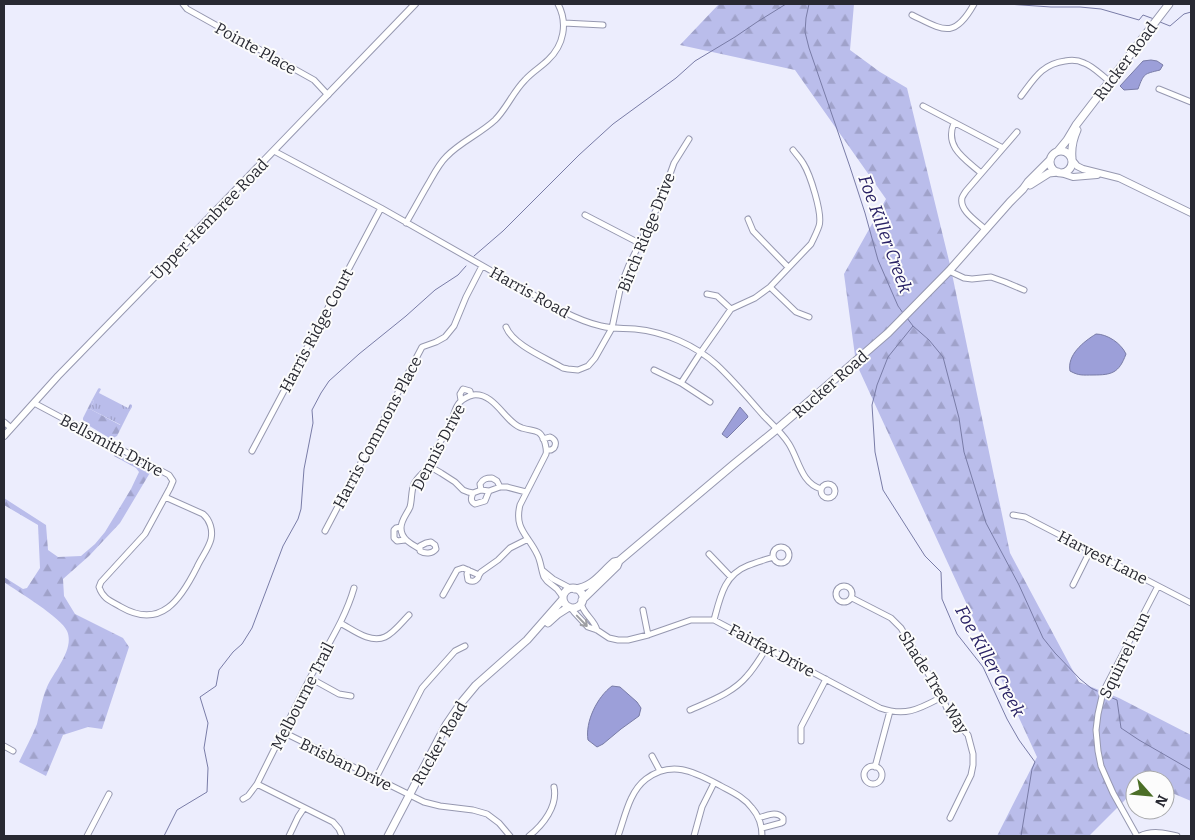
<svg xmlns="http://www.w3.org/2000/svg" width="1195" height="840" font-family="Bitter,serif">
<style>
.grass{fill:url(#grass-tufts)}
.forest{fill:url(#forest-firs)}
.water{fill:#9c9fd9;stroke:#797ca7}
.lines{fill:none;stroke-linecap:round;stroke-linejoin:round}
.stream{stroke:#797ca7;stroke-width:1}
.minor-casing{stroke:#9698b0;stroke-width:7}
.tertiary-casing{stroke:#9698b0;stroke-width:8}
.secondary-casing{stroke:#9698b0;stroke-width:9}
.minor{stroke:#fff;stroke-width:5}
.tertiary{stroke:#fff;stroke-width:6}
.secondary{stroke:#fff;stroke-width:7}
.oneway{stroke:#9e9fa3}
.labels{text-anchor:middle;stroke-width:4;stroke-linejoin:round;paint-order:stroke}
.street-label{font-size:16px;fill:#282932;stroke:#fcfcfc}
.water-label{font-size:18px;font-style:italic;fill:#292265;stroke:#fcfcfc}
</style>
<defs>
<pattern id="grass-tufts" width="24" height="20" patternUnits="userSpaceOnUse" patternTransform="scale(1.25)"><rect width="24" height="20" fill="#babdeb"/><path d="M3 7l-1-3M5 7V3M7 7l1-3M15 17l-1-3M17 17v-4M19 17l1-3" fill="none" stroke="#a0a2ca"/></pattern>
<pattern id="forest-firs" width="22" height="20" patternUnits="userSpaceOnUse" patternTransform="scale(1.25)"><rect width="22" height="20" fill="#babdeb"/><path d="M5 1l3.5 6h-7zM16 11l3.5 6h-7z" fill="#a0a2ca"/></pattern>
</defs>
<rect width="100%" height="100%" fill="#ecedfd"/>
<path class="grass" d="M99 388 101 389 99 393 128 408 130 404 132 405V407L129 412H128L121 425 90 409 94 401 92 400 98 389Z"/>
<path class="forest" d="M719 4H854L850 50 880 72 907 88 951 269 1010 553 1079 682 1119 698 1191 735V801L1165 790V780H1135V790L1089 836H997L1037 757 856 363 844 274 886 199 795 70 680 45Z
M92 400 94 401 90 409 120 425 128 411 129 412 117 436 111 439 83 422V418Z
M116 453 151 471 120 523 89 556 63 579 64 596 75 614 123 638 129 647 102 729 88 727 63 735 46 776 19 762C25 749 32 737 37 724 40 712 42 698 47 687 54 671 75 649 67 631 62 618 17 591 4 582V577L23 589 27 588 40 568 38 525 4 505V498L46 525 48 550 58 557 81 556 95 544 105 532 131 489 139 472 136 468 114 456Z"/>
<path class="water" d="M1151 60 1157 61 1163 65 1160 70C1144 74 1144 73 1138 89L1124 90 1120 86 1143 61Z
M1096 334C1107 334 1121 343 1126 354 1119 373 1112 375 1093 375 1083 375 1079 376 1070 371 1067 355 1083 342 1096 334Z
M740 407 747 415 748 417 727 438 722 434Z
M612 686 620 687 637 702 641 708 639 716 621 729 603 744 597 747 588 740C585 722 597 697 612 686Z"/>
<g class="lines">
<path class="stream" d="M809 4 806 18 805 32 809 48 850 167 865 213 878 260 898 306 903 313
M1007 4 1051 7H1080L1101 9 1139 20 1143 15 1154 19
M1160 22 1170 26 1184 14 1191 12
M474 256 503 231 579 155 613 124 676 78 695 61 735 37 757 22 786 4
M907 318 913 326 888 357 877 385 872 405 875 452 883 490 925 556 941 572 942 599 957 634 983 667 1007 719 1019 740 1035 762 1032 769 1021 836
M913 326 929 340 943 357 959 418 964 452 986 523 1019 585 1043 638 1055 653 1080 679 1091 688 1097 691
M1110 697 1117 700 1121 728 1139 740 1191 770
M164 836 177 810 207 792 208 768 204 748 208 723 200 697 216 686 219 670 233 652 242 644 252 628 283 546 298 519 301 509 304 469 313 423 312 410 321 393 329 381 359 354 406 316 435 290 458 275 466 266"/>
<g class="minor-casing">
<path id="minor" d="M183 4 187 9 314 80 328 95
M912 15C943 30 954 40 974 4
M564 23 603 25
M1159 89 1191 102
M1021 96C1034 79 1042 64 1065 61 1070 60 1078 60 1084 63 1093 66 1101 75 1109 81
M923 106 1003 148
M954 123C944 147 965 159 981 173
M274 151 381 208 562 311C574 317 587 323 601 326 612 329 623 328 635 329 665 332 695 345 717 365 734 381 749 399 764 416 773 425 783 434 789 444 799 460 801 483 821 489
M585 215 639 243
M748 219 753 231 788 267
M406 223C413 211 420 198 427 186 433 176 438 165 446 157 460 142 480 134 495 120 507 108 513 92 525 80 532 72 541 67 548 60 564 45 568 23 558 4
M986 230C978 222 959 211 962 198 962 197 966 191 966 191L1017 132
M949 271 964 278 972 279 991 277 1005 282 1024 290
M770 287 796 312 809 317
M707 294 717 296 731 309
M506 327C513 345 546 358 563 368L568 369 578 370 588 366 595 358 612 328 621 285 629 265 660 202 674 163 689 139
M654 370 681 383 710 402
M681 383 701 352 731 309 755 298 770 287 811 244C814 238 817 232 819 226 823 214 810 174 803 163 800 158 796 154 793 150
M461 400 460 394 463 389 470 391 471 395
M34 403 169 475 173 481 170 488 145 534 101 582 99 587C103 599 111 601 121 607 161 630 181 599 197 567 201 558 209 548 211 539 213 530 210 520 203 514L165 497
M4 422 11 428
M543 439 550 437C555 439 557 443 554 448L551 450H547
M252 451 381 208
M429 466 441 473 455 482 463 490 468 492 473 493 481 490 489 491 500 487H507L526 492
M821 491a7 7 0 1 1 14 0a7 7 0 1 1-14 0Z
M481 490 480 484C483 479 486 478 492 478L497 481 500 487
M473 493C471 498 470 501 475 504L485 501 489 491
M1013 515 1025 517 1191 603
M401 527 396 528 394 530V538L397 541 405 540
M325 531 422 347 436 342 445 337 454 326 466 297 482 266
M431 542 435 545 436 549C432 554 425 554 420 551V546L426 543Z
M773 555a8 8 0 1 1 16 0a8 8 0 1 1-16 0Z
M420 549C411 544 401 539 401 528 401 520 407 514 410 507 412 500 411 491 414 484 417 477 424 473 428 467 431 461 433 455 436 449 441 440 447 432 451 423 454 416 454 408 460 402 463 399 469 396 473 395 495 392 506 424 522 428 535 432 540 428 545 443 546 448 547 450 546 454L520 505C514 529 528 535 537 554 541 561 541 570 544 577L547 581 557 589 563 597
M709 554 731 577
M468 570 467 574 468 580C472 582 475 582 478 578L479 575 481 572 498 560 510 548 528 539
M542 570 553 579 572 589
M1073 585 1090 551
M836 594a8 8 0 1 1 16 0a8 8 0 1 1-16 0Z
M443 595 457 570 463 568 479 575
M852 598 891 618 901 628 942 697 949 713 968 735 973 754V765L971 775 950 818
M581 603C583 614 594 619 597 630
M571 608 574 612 588 627 597 630 609 638 618 640H628L648 635 691 620H714L880 708C906 717 919 709 942 697
M643 610 648 635
M714 620C720 598 724 575 747 566 756 562 765 560 773 557
M340 623C352 629 370 644 385 637 394 633 402 622 409 615
M310 678 339 694 351 696
M690 710C710 701 733 693 747 676 755 667 761 657 767 647
M283 732 424 802 440 806 473 810 487 814 499 823 510 836
M801 741V727L826 679
M4 746 13 751
M652 756 660 771
M864 775a9 9 0 1 1 18 0a9 9 0 1 1-18 0Z
M875 767 890 711
M376 778 422 688 455 651 465 646
M257 784 333 822 339 829 342 836
M243 799 248 796 257 784C275 748 292 713 310 678 325 649 345 620 354 588
M759 818C767 815 777 811 783 818V822L781 823 762 828
M87 836 109 794
M289 836 298 817 304 808
M529 836C543 825 558 806 554 787
M618 836C625 817 629 792 646 779 673 759 696 773 721 786 732 792 744 797 752 808 759 816 762 826 762 836
M694 836 702 807 714 783
M1137 836 1113 793 1101 766 1098 751 1096 730 1098 714 1103 692 1158 586
M1140 836C1152 830 1165 833 1177 836"/>
</g>
<g class="tertiary-casing">
<path id="tertiary" d="M1073 161 1077 166 1083 169 1119 178 1191 213
M1061 173 1073 177 1097 175
M4 436 58 376 170 261 198 229 415 4"/>
</g>
<g class="secondary-casing">
<path id="secondary" d="M1050 162a11 11 0 1 1 22 0a11 11 0 1 1-22 0Z
M1058 151 1067 140 1076 125 1169 4
M1072 158C1071 148 1073 139 1077 130
M1030 185 1049 173 1058 172
M563 598a10 10 0 1 1 20 0a10 10 0 1 1-20 0Z
M575 589C593 587 601 573 614 562L619 561 734 464 777 429 888 333 949 271 1010 202 1023 189 1028 182 1050 160
M582 600 617 566 619 561
M548 623 558 614 569 607
M388 836 446 725 461 703 476 685 527 640 563 599"/>
</g>
<use href="#minor" class="minor"/>
<use href="#tertiary" class="tertiary"/>
<use href="#secondary" class="secondary"/>
</g>
<defs><path id="oneway-shaft" d="M-6 0H5M1.5-3L5.5 0L1.5 3" fill="none" stroke-width="1.6" stroke-linecap="round" stroke-linejoin="round" transform="scale(1.25)"/></defs>
<use class="oneway" href="#oneway-shaft" transform="translate(582 621) rotate(46)"/>
<g class="labels">
<g class="street-label">
<text transform="translate(256 48) rotate(29)" y="6">Pointe Place</text>
<text transform="translate(1125 61) rotate(-53)" y="6">Rucker Road</text>
<text transform="translate(209 219) rotate(-46)" y="6">Upper Hembree Road</text>
<text transform="translate(646 232) rotate(-68)" y="6">Birch Ridge Drive</text>
<text transform="translate(530 292) rotate(29)" y="6">Harris Road</text>
<text transform="translate(316 330) rotate(-62)" y="6">Harris Ridge Court</text>
<text transform="translate(830 384) rotate(-41)" y="6">Rucker Road</text>
<text transform="translate(377 432) rotate(-62)" y="6">Harris Commons Place</text>
<text transform="translate(112 445) rotate(28)" y="6">Bellsmith Drive</text>
<text transform="translate(438 447) rotate(-62)" y="6">Dennis Drive</text>
<text transform="translate(1103 557) rotate(27)" y="6">Harvest Lane</text>
<text transform="translate(772 650) rotate(28)" y="6">Fairfax Drive</text>
<text transform="translate(1124 655) rotate(-64)" y="6">Squirrel Run</text>
<text transform="translate(934 682) rotate(58)" y="6">Shade Tree Way</text>
<text transform="translate(302 696) rotate(-63)" y="6">Melbourne Trail</text>
<text transform="translate(439 743) rotate(-60)" y="6">Rucker Road</text>
<text transform="translate(346 764) rotate(26)" y="6">Brisban Drive</text>
</g>
<g class="water-label">
<text transform="translate(885 234) rotate(70)" y="6">Foe Killer Creek</text>
<text transform="translate(990 661) rotate(61)" y="6">Foe Killer Creek</text>
</g>
</g>
<rect width="1195" height="840" fill="none" stroke="#282932" stroke-width="10"/>
<g transform="translate(1150 795) rotate(117)"><circle r="24" fill="#fcfcfc" stroke="#a7a8ab"/>
<path d="M0-4L9 19L0 12L-9 19Z" fill="#4b6e27"/>
<text y="-8" font-size="14" font-weight="bold" text-anchor="middle" fill="#282932">N</text>
</g>
</svg>
